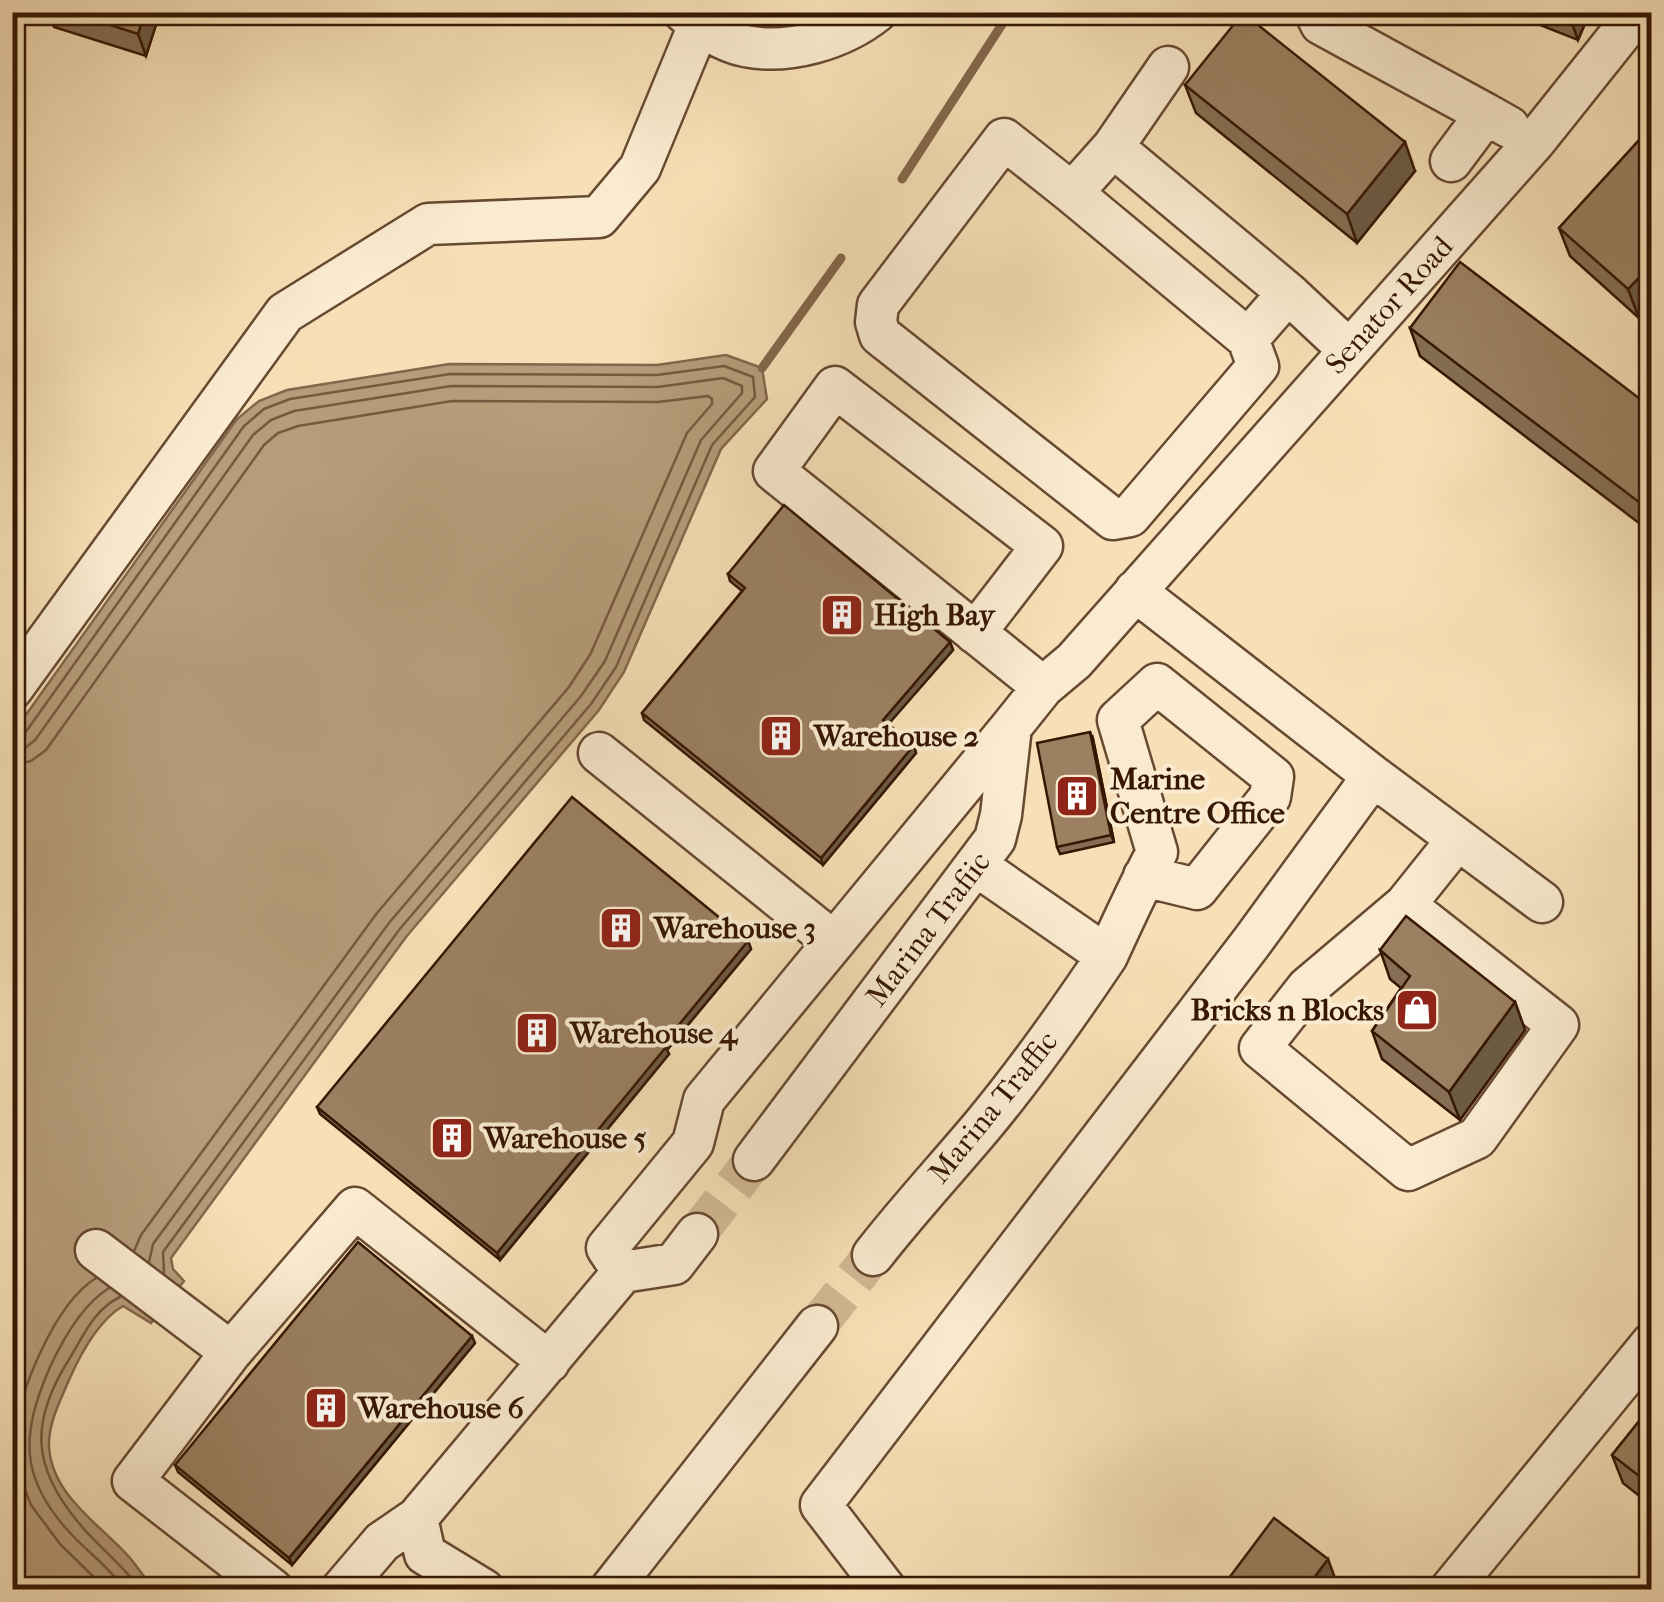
<svg xmlns="http://www.w3.org/2000/svg" width="1664" height="1602" font-family="'IM FELL French Canon',serif">
<style>
.water{fill:#b69c7a;stroke:#83674b;stroke-width:2.5}
.lines{fill:none;stroke-linecap:round;stroke-linejoin:round}
.shore{stroke:#765a3f;stroke-width:2.5}
.stream{stroke:#83674b;stroke-width:9}
.minor-tunnel{stroke:#d1b893;stroke-width:40;stroke-dasharray:40 20;stroke-linecap:butt}
.minor-casing{stroke:#674931;stroke-width:45}
.minor{stroke:#faebd0;stroke-width:40}
.wall{fill:#856e53;stroke:#371704;stroke-width:2.5}
.shaded-wall{fill:#6c5a44;stroke:#371704;stroke-width:2.5}
.building{fill:#9b8061;stroke:#371704;stroke-width:2.5}
.labels{text-anchor:middle;stroke-width:8;stroke-linejoin:round;paint-order:stroke}
.street-label{font-size:30px;fill:#371704;stroke:#faebd0}
.poi-label{font-size:30px;font-weight:bold;fill:#371704;stroke:#faebd0;text-anchor:start}
</style>
<rect width="100%" height="100%" fill="#f7e0b7"/>
<filter id="stains"><feTurbulence type="fractalNoise" baseFrequency=".002" numOctaves="4"/><feColorMatrix values="0 0 0 0 .2 0 0 0 0 .09 0 0 0 0 .02 0 0 0 .5 -.17"/></filter>
<radialGradient id="worn" r=".72"><stop offset=".6" stop-color="#630" stop-opacity="0"/><stop offset="1" stop-color="#630" stop-opacity=".3"/></radialGradient>
<path class="water" d="M726 355 762 368 767 399 721 449 624 672 599 710 406 937 171 1258 173 1269 184 1281 151 1323 123 1306C99 1320 80 1355 69 1380 60 1401 48 1424 49 1447 52 1496 101 1525 130 1558 138 1568 146 1579 153 1589L13 1590V733L237 419 259 401 287 390 449 364 657 365Z"/>
<g class="lines">
<path class="shore" d="M12 737 25 733 244 426 264 409 290 399 450 374 657 375 724 366 753 377 755 397 712 445 616 667 591 704 399 930 163 1252 164 1273
M12 750 25 748 35 740 253 435 271 420 294 411 451 386 658 387 723 378 742 386V393L701 440 605 661 581 696 389 923 153 1244 149 1262
M12 765 31 761 46 750 264 445 278 433 298 426 452 401 658 402 708 396 712 399V404L687 433 591 653 569 687 377 913 141 1235 134 1251
M109 1288C83 1304 63 1339 50 1367 21 1434 18 1478 72 1535 90 1554 110 1568 125 1590
M120 1297C94 1309 83 1337 68 1361 30 1422 32 1467 78 1522 97 1546 121 1563 141 1590
M12 1441C19 1393 54 1304 96 1278
M12 1456 31 1505 60 1544 107 1590"/>
<path class="stream" d="M902 179 1010 12
M762 368 841 258"/>
<path class="minor-tunnel" d="M697 1234 754 1160
M817 1326 873 1255"/>
<g class="minor-casing">
<path id="minor" d="M684 12C700 26 724 42 745 46 789 55 842 39 876 12
M1315 12 1321 24 1486 114
M1168 67 1113 147 1072 193 1004 139 878 305 876 322 880 335 1113 519 1130 516 1258 366 1248 339
M1113 147 1288 293 1349 350
M1451 161 1486 114 1509 127
M1072 193 1248 339 1288 293
M975 633 1042 546 835 387 774 471 1043 687
M12 689 285 313 428 224 599 217 640 168 699 25
M599 753 834 942
M1373 776 1542 902
M977 866 1107 956C1123 921 1139 886 1157 852L1118 720 1157 684 1273 777 1270 797 1197 889 1144 876
M1405 905 1558 1025 1477 1138 1408 1170 1260 1048 1307 988Z
M1405 905 1457 840
M754 1160 995 839 1001 815 1011 727 1043 687 1074 661 1535 141 1638 12
M96 1250 231 1352 355 1208 549 1362
M873 1255C908 1210 947 1168 983 1125 1028 1071 1068 1014 1107 956
M623 1272 607 1248 693 1143 704 1100 1011 727
M231 1352 133 1481 273 1590
M341 1590 382 1542 417 1518
M484 1590 425 1554 417 1518 623 1272 674 1264 697 1234
M610 1590 817 1326
M886 1590 821 1505 1251 943 1373 776 1135 591
M1450 1590 1652 1343"/>
</g>
<use href="#minor" class="minor"/>
</g>
<path class="wall" d="M49 12H160L146 56 54 27Z
M1507 12H1590L1578 40Z
M1185 85 1415 171 1357 243 1196 113Z
M1652 126 1639 318 1570 256 1559 228Z
M1410 328 1652 408V533L1420 356Z
M728 574 950 642 953 650 888 724 914 745 916 753 823 865 644 720 642 713 742 591 730 581Z
M1093 739 1114 842 1060 854 1057 847Z
M748 941 751 949 667 1050 669 1054 500 1260 320 1114 317 1107Z
M1380 950 1515 1002 1525 1030 1460 1120 1382 1059 1372 1031 1401 988 1390 979Z
M475 1343 292 1565 178 1472 175 1465Z
M1652 1405V1506L1623 1483 1612 1455Z"/>
<path class="shaded-wall" d="M145 12H160L146 56 138 34Z
M1568 12H1590L1578 40Z
M1405 142 1415 171 1357 243 1347 214Z
M1652 264V303L1639 318 1628 289Z
M950 642 953 650 886 727 883 720Z
M1090 732 1093 739 1114 842 1111 835Z
M914 745 916 753 823 865 821 858Z
M748 941 751 949 667 1050 669 1054 500 1260 497 1253 663 1044Z
M1515 1002 1525 1030 1460 1120 1449 1092Z
M472 1336 475 1343 292 1565 289 1558Z
M1328 1559 1336 1581 1329 1590H1305Z"/>
<path class="building" d="M70 12H145L138 34Z
M1243 13 1405 142 1347 214 1185 85Z
M1652 126V264L1628 289 1559 228Z
M1460 262 1652 408V512L1410 328Z
M784 505 950 642 883 720 914 745 821 858 642 713 745 588 728 574Z
M1090 732 1111 835 1057 847 1037 743Z
M572 797 748 941 663 1044 666 1047 497 1253 317 1107Z
M1406 916 1515 1002 1449 1092 1372 1031 1410 976 1380 950Z
M358 1242 472 1336 289 1558 175 1465Z
M1652 1405V1486L1612 1455Z
M1274 1518 1328 1559 1305 1590H1220Z"/>
<defs>
<g id="building-square" transform="scale(2.25)"><rect x="-9" y="-9" width="18" height="18" rx="4" fill="#8f2418" stroke="#faebd0"/><path d="M-4-6H4V6H1V3H-1V6H-4ZM-2.5-4.3h1.7v1.8h-1.7ZM.8-4.3h1.7v1.8H.8ZM-2.5-1h1.7V.8h-1.7ZM.8-1h1.7V.8H.8Z" fill="#fff"/></g>
<g id="shop-square" transform="scale(2.25)"><rect x="-9" y="-9" width="18" height="18" rx="4" fill="#8f2418" stroke="#faebd0"/><path d="M-5-2.5h2.3a2.7 3.5 0 0 1 5.4 0H5L5.5 6h-11ZM-1.5-2.5h3a1.5 2.3 0 0 0-3 0Z" fill="#fff"/></g>
</defs>
<g fill-rule="evenodd">
<use href="#building-square" x="842" y="615"/>
<use href="#building-square" x="781" y="736"/>
<use href="#building-square" x="1077" y="796"/>
<use href="#building-square" x="621" y="928"/>
<use href="#shop-square" x="1417" y="1010"/>
<use href="#building-square" x="537" y="1033"/>
<use href="#building-square" x="452" y="1138"/>
<use href="#building-square" x="326" y="1408"/>
</g>
<g class="labels">
<g class="street-label">
<text transform="translate(1389 305) rotate(-48)" y="10">Senator Road</text>
<text transform="translate(928 929) rotate(-53)" y="10">Marina Trafiic</text>
<text transform="translate(993 1107) rotate(-51)" y="10">Marina Traffic</text>
</g>
<g class="poi-label">
<text x="874" y="625">High Bay</text>
<text x="814" y="746">Warehouse 2</text>
<text x="1110" y="789">Marine<tspan x="1110" dy="34">Centre Office</tspan></text>
<text x="654" y="938">Warehouse 3</text>
<text x="1384" y="1020" text-anchor="end">Bricks n Blocks</text>
<text x="570" y="1043">Warehouse 4</text>
<text x="484" y="1148">Warehouse 5</text>
<text x="358" y="1418">Warehouse 6</text>
</g>
</g>
<rect width="1664" height="1602" fill="none" stroke="#f7e0b7" stroke-width="50"/>
<rect x="15" y="15" width="1634" height="1572" fill="none" stroke="#371704" stroke-width="5"/>
<rect x="25" y="25" width="1614" height="1552" fill="none" stroke="#371704" stroke-width="2.5"/>
<rect width="100%" height="100%" filter="url(#stains)"/>
<rect width="100%" height="100%" fill="url(#worn)"/>
</svg>
